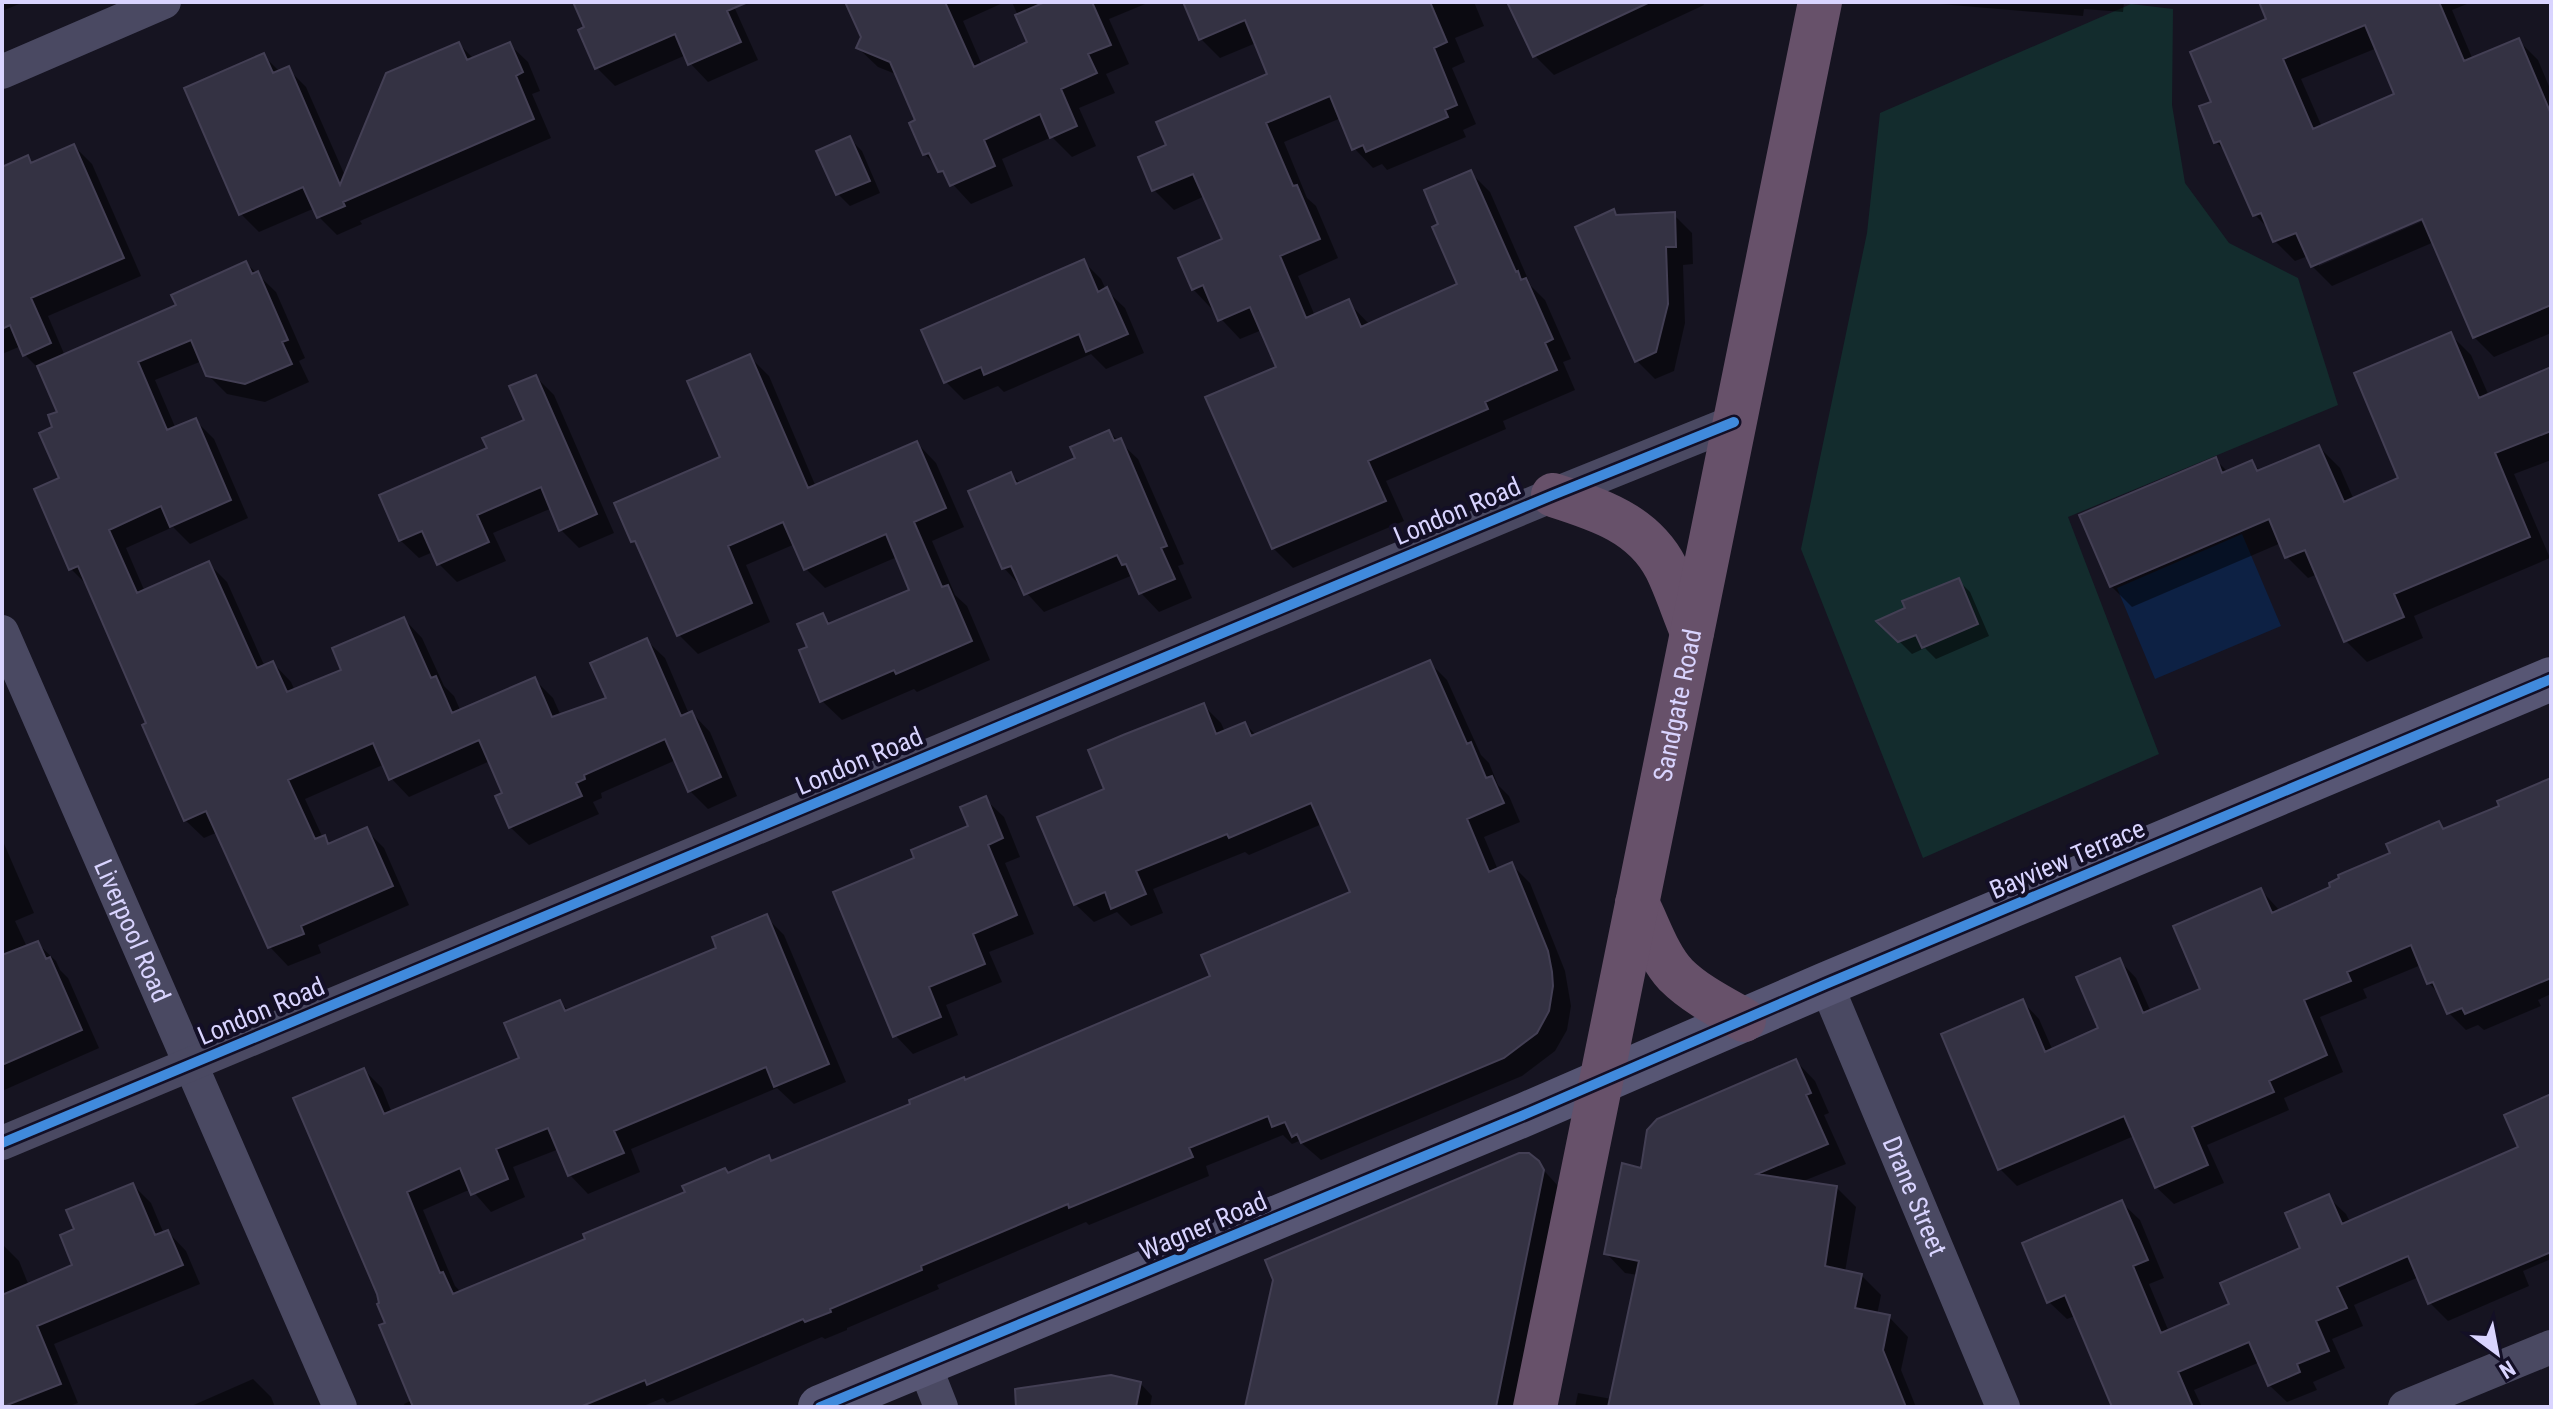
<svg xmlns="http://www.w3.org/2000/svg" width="2553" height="1409" font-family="'Roboto Condensed',sans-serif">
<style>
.green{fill:#132c2d}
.water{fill:#0d2144}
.shadow{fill:#0007;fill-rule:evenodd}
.building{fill:#343243;stroke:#433f54;stroke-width:2;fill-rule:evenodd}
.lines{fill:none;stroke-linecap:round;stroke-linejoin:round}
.street{stroke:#4a4962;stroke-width:34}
.secondary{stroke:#575674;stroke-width:44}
.highway{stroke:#67516a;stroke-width:44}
.cycleway-casing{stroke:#130f26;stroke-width:15}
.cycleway{stroke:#408adc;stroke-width:10}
.labels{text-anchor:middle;stroke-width:8;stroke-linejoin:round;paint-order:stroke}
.street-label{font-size:26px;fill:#d9d4ff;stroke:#130f26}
</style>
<rect width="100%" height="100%" fill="#161421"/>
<path class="green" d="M2131 4 2173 9 2172 105 2185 183 2229 243 2298 278 2338 405 2068 517 2159 754 1923 858 1801 549 1867 233 1880 113Z"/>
<path class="water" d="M2242 534 2281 626 2155 679 2117 588Z"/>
<path class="shadow" d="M2 2H24L2 11Z
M575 2H732L758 60 708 82 690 63 686 55 615 86 596 67 586 28Z
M848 2H1005L963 21 982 65 1030 43 1012 2H1150L1109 19 1129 64 1106 74 1115 93 1079 108 1096 146 1072 157 1052 137 1002 159 1013 186 971 204 925 154 918 121 898 75 878 67 858 48 863 37Z
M1185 2H1474L1484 26 1455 38 1465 62 1452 68 1476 124 1463 130 1466 137 1387 170 1382 164 1373 168 1354 148 1341 118 1284 142 1307 198 1316 206 1338 258 1298 276 1315 316 1348 302 1370 325 1459 285 1441 225 1471 173 1490 192 1531 286 1545 300 1571 359 1563 362 1575 390 1503 421 1506 429 1386 481 1404 521 1293 568 1273 548 1278 368 1262 330 1240 339 1193 289 1224 240 1205 196 1174 210 1154 190 1140 158 1169 146 1269 75 1256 43 1220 58 1201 39Z
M1525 2H1703L1704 5 1554 75 1535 56Z
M1937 2H2124L2123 12 2084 9 2083 16 1940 4Z
M2261 2H2472L2452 10 2473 60 2518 40 2538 60 2551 91V333L2494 357 2474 337 2434 242 2332 286 2312 266 2308 256 2295 261 2275 241 2271 231 2255 215 2229 155 2216 142 2214 103 2269 20ZM2377 48 2397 95 2322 127 2301 79ZM2431 213 2432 217 2319 266V261Z
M459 44 474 59 509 44 528 62 540 91 532 94 551 138 360 221 362 224 337 235 319 217 315 208 259 232 241 214 264 56 280 72 288 69 306 87 346 178Z
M850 139 862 151 880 193 850 206 838 194Z
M74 146 92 164 141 276 48 316 65 356 178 306 246 263 276 292 305 358 299 361 309 382 265 402 227 394 208 375 202 361 155 380 176 429 195 420 214 439 248 518 190 544 173 527 126 548 145 592 209 564 227 582 265 667 273 663 291 682 295 691 344 671 404 619 422 638 444 686 454 696 461 712 534 679 553 698 561 716 609 699 646 640 665 658 689 714 692 713 710 732 737 796 708 809 690 791 676 760 601 793 602 798 593 802 599 814 529 845 510 827 505 794 490 761 409 797 391 778 385 764 305 799 323 838 331 845 366 830 384 848 409 905 318 945 321 953 288 966 270 947 218 832 204 838 185 820 149 724 90 588 71 569 55 428 60 413 41 371 25 355 21 346 2 354V169L28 157 34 164Z
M1613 212 1618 217 1674 215 1692 233 1693 264 1683 265 1685 323 1674 371 1655 379 1636 360Z
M1083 261 1101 279 1106 290 1125 308 1144 353 1106 369 1091 354 1004 392 998 386 964 400 946 382 924 331Z
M2450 334 2471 355 2489 396 2551 370V460L2514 474 2550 558 2414 616 2423 638 2367 662 2346 641 2318 574 2308 578 2287 557 2281 543 2132 607 2111 586 2215 459 2228 472 2252 462 2261 472 2319 447 2340 468 2354 500 2401 479Z
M749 356 769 376 816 487 917 443 936 463 964 527 932 541 955 595 967 606 990 660 917 692 914 689 842 720 822 701 809 648 823 615 832 625 911 591 897 557 825 588 806 569 795 544 746 565 770 622 698 654 678 634 642 550 633 541 722 458Z
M536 377 554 395 614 533 579 548 561 530 552 508 493 533 506 561 457 582 439 564 433 552 419 558 400 540 490 449 526 421Z
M1109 432 1138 459 1184 564 1178 566 1192 598 1159 612 1141 593 1133 575 1044 612 1004 568 1011 474 1021 484 1078 459Z
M1958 580 1970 592 1989 636 1936 659 1925 648 1912 654 1880 622 1908 609Z
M1429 662 1447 680 1481 755 1489 763 1498 785 1509 796 1520 822 1484 837 1498 870 1512 865 1530 883 1565 971 1571 1006 1567 1030 1555 1051 1522 1076 1321 1160 1299 1141 1292 1144 1283 1135 1206 1166 1209 1176 1089 1225 1086 1222 937 1285 939 1289 847 1328V1330L825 1339 822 1337 667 1403 663 1398 641 1407H405L404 1404 412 1400 388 1324 364 1070 382 1088 392 1113 521 1059 560 1002 569 1011 719 949 766 917 784 935 846 1082 794 1104 777 1088 631 1149 640 1172 588 1194 570 1175 559 1149 513 1167 525 1197 491 1212 471 1189 423 1210 455 1286 462 1293 588 1240 729 1174 769 1158 773 1162 1212 977 1353 894 1322 824 1249 855 1245 852 1153 889 1163 913 1131 926 1117 912 1094 922 1075 904 1107 790 1203 705 1221 723 1225 732 1245 724 1257 736Z
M2551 780V994L2538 1000 2541 1006 2484 1030 2478 1025 2466 1030 2449 1013 2441 996 2429 983 2421 965 2363 989 2367 998 2320 1017 2343 1072 2284 1098 2289 1110 2207 1145 2224 1183 2174 1204 2156 1187 2134 1136 2017 1186 2000 1169 2022 1001 2039 1019 2053 1051 2100 1029 2119 960 2136 978 2151 1012 2203 990 2261 890 2280 911 2333 888 2393 854 2439 824 2446 830 2502 808Z
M985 799 1004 817 1020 857 1005 863 1034 934 989 952 1002 982 946 1005 958 1035 913 1054 895 1035 917 859 970 827Z
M2 839 34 913 15 921 27 947 37 943 56 961 60 970 68 978 99 1048 2 1091Z
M1796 1061 1815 1081 1829 1113 1824 1115 1846 1164 1801 1182 1836 1187 1856 1207 1845 1272 1861 1275 1881 1295 1877 1315 1889 1317 1908 1337 1901 1370 1916 1407H1575L1578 1393 1612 1399 1638 1275 1625 1273 1606 1253 1642 1170Z
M2551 1096V1259L2523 1271 2529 1286 2448 1321 2430 1303 2419 1277 2354 1305 2363 1326 2332 1339 2345 1368 2313 1382 2317 1390 2287 1402 2269 1385 2260 1362 2194 1390 2202 1407H2115L2075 1316 2067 1319 2049 1302 2122 1203 2140 1220 2164 1278 2149 1284 2169 1332 2232 1306 2303 1249 2328 1197 2346 1214 2350 1222 2521 1148Z
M1537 1163 1559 1187 1513 1407H1248Z
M133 1185 151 1203 164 1234 168 1232 186 1251 200 1284 54 1344 78 1403 67 1407H2V1244L19 1261 29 1286 75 1266 77 1230Z
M253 1379 271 1397 275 1407H189Z
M1140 1383 1152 1396 1150 1407H1063Z"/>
<path class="building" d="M573 2H748L727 11 741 42 688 65 675 34 595 69 578 30 584 27Z
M845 2H945L974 67 1027 42 1015 15 1045 2H1092L1111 45 1088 54 1097 73 1061 89 1077 126 1050 138 1040 114 984 140 995 166 950 186 943 171 938 172 929 153 923 155 909 123 915 120 890 62 856 48 861 37Z
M1183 2H1430L1447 42 1434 48 1457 105 1445 110 1448 117 1366 152 1363 145 1352 150 1330 96 1266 123 1293 186 1297 185 1320 239 1280 256 1306 318 1349 299 1361 327 1457 284 1432 227 1438 224 1424 190 1471 170 1516 272 1518 271 1521 280 1526 278 1553 339 1545 343 1557 370 1485 402 1488 409 1368 461 1386 501 1272 549 1205 397 1276 367 1250 307 1218 321 1203 285 1192 290 1178 258 1222 239 1193 174 1152 191 1138 157 1166 145 1156 122 1267 74 1245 20 1199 40Z
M1507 2H1650L1533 57Z
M2259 2H2439L2464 61 2519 38 2551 114V305L2473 338 2422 219 2311 267 2296 233 2273 242 2261 213 2253 216 2220 141 2214 143 2199 106 2211 102 2190 52 2266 19ZM2365 25 2394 94 2313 129 2283 59Z
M459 42 467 60 510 42 523 72 516 76 534 119 343 202 345 206 317 218 303 187 239 215 184 88 264 53 273 73 289 66 340 185 386 73Z
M850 136 870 181 836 195 816 151Z
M74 144 124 258 31 298 51 343 23 356 10 325 2 329V167L28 155 31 163Z
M1614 209 1616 215 1675 212 1676 247H1666L1668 304 1656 352 1635 362 1575 227Z
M1084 259 1098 292 1107 287 1128 334 1086 352 1079 334 984 375 981 367 944 383 921 330Z
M246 261 252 274 258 271 288 340 282 342 292 364 245 384 206 376 191 340 138 362 167 430 196 418 231 500 170 527 161 506 109 530 137 593 209 561 257 668 273 661 287 692 341 670 332 648 404 617 431 678 436 676 452 713 535 677 552 717 606 698 590 663 647 638 681 716 692 711 721 777 688 792 665 739 584 775 585 779 576 783 582 796 509 828 495 796 502 793 479 740 389 780 373 743 288 780 315 839 325 835 328 844 367 827 393 886 301 926 304 934 268 948 206 811 184 821 142 725 146 723 78 566 69 570 34 489 59 478 39 433 52 427 48 415 57 412 37 366 176 305 171 295Z
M2451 332 2479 398 2551 367V431L2495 453 2530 537 2394 594 2404 617 2344 642 2305 550 2285 558 2269 519 2110 587 2079 515 2216 457 2222 473 2252 460 2257 471 2319 445 2344 502 2398 478 2354 373Z
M750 354 808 488 917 441 946 508 914 522 942 587 948 585 972 641 896 674 894 670 820 702 799 650 807 647 797 624 823 613 828 624 909 590 886 534 804 570 783 522 728 546 752 603 677 636 635 541 631 542 614 503 720 457 687 381Z
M536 375 597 514 559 531 541 487 477 515 489 542 437 565 422 531 399 541 379 495 487 448 482 438 524 420 509 386Z
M1109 430 1114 441 1121 438 1167 546 1161 548 1175 579 1139 594 1126 564 1122 565 1117 555 1024 595 1011 566 1002 569 968 491 1011 472 1016 484 1075 458 1070 447Z
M1959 578 1978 624 1922 648 1916 635 1898 642 1876 621 1905 608 1902 601Z
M1430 660 1467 744 1471 742 1486 778 1492 776 1504 803 1467 819 1489 872 1512 862 1548 951 1552 972 1553 986 1549 1011 1537 1033 1504 1058 1301 1143 1297 1134 1292 1137 1285 1122 1272 1127 1268 1116 1189 1148 1193 1157 1069 1208 1068 1204 921 1266 922 1270 830 1309 831 1312 805 1322 803 1319 647 1385 645 1380 580 1407H413L379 1325 385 1323 377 1304 379 1303 377 1294 293 1098 364 1068 384 1114 519 1058 504 1023 560 1000 565 1011 716 948 712 937 767 914 829 1064 774 1087 766 1067 614 1131 624 1153 568 1176 548 1128 496 1149 508 1179 471 1195 460 1168 407 1192 440 1273 443 1272 453 1294 585 1239 583 1234 685 1192 682 1186 725 1168 728 1173 769 1155 771 1161 910 1104 909 1100 964 1077 965 1080 1210 976 1201 955 1350 892 1311 803 1229 838 1227 834 1136 871 1146 894 1111 909 1105 892 1074 905 1037 817 1104 789 1088 750 1123 735 1204 703 1216 734 1245 722 1251 736Z
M2551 778V978L2465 1014 2462 1008 2447 1014 2433 982 2427 984 2411 945 2347 972 2351 981 2304 1000 2327 1055 2269 1081 2274 1092 2192 1127 2208 1165 2155 1188 2124 1116 1998 1170 1941 1034 2023 999 2045 1052 2098 1028 2076 977 2120 958 2143 1013 2200 989 2173 926 2261 888 2272 913 2330 887 2329 883 2339 878 2338 875 2390 853 2386 844 2439 821 2443 829 2499 806 2497 801Z
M986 796 1003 838 988 845 1017 915 973 934 985 964 929 987 941 1017 893 1037 833 892 914 858 911 850 968 826 960 807Z
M38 941 46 959 50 957 82 1030 2 1065V955Z
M1796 1059 1811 1093 1806 1095 1828 1144 1757 1174 1837 1186 1825 1266 1862 1274 1855 1308 1890 1315 1883 1350 1906 1407H1608L1639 1261 1604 1254 1622 1163 1641 1168 1647 1130 1657 1119Z
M2551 1094V1252L2428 1304 2408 1256 2337 1287 2347 1308 2316 1321 2329 1351 2297 1364 2300 1372 2268 1386 2249 1342 2178 1372 2193 1407H2112L2065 1295 2047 1303 2022 1243 2122 1200 2148 1260 2133 1266 2161 1333 2229 1304 2220 1283 2300 1248 2285 1213 2329 1194 2342 1224 2518 1147 2504 1115Z
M1519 1153H1529L1539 1161 1544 1170 1496 1407H1245L1273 1280 1265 1260Z
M133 1183 155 1235 168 1230 183 1265 37 1326 61 1384 2 1407V1295L72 1265 60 1235 74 1229 66 1210Z
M1111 1375 1141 1382 1136 1407H1016L1015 1389Z"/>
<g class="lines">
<g class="street">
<path d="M2 72 164 2"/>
<path id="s1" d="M2 632 340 1407"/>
<path id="s2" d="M1826 984 2003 1407"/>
<path d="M2 1143 1553 495 1734 422"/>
<path d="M924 1364 941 1407"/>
<path d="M2405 1407 2551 1347"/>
</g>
<path class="secondary" d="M820 1407 1526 1114 1826 984 2551 679"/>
<g class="highway">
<path d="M1553 495C1597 509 1643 523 1666 568 1676 588 1683 611 1692 632"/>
<path d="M1637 903C1649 926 1658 956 1676 975 1695 994 1721 1007 1744 1020"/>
<path id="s3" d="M1535 1407 1820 2"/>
</g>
<g class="cycleway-casing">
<path id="cycleway" d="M2 1143 1553 495 1734 422
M820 1407 1526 1114 1826 984 2551 679"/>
</g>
<use href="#cycleway" class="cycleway"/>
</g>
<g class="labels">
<g class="street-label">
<text transform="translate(1457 511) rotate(-23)" y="9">London Road</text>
<text dy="9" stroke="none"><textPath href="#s3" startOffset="716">Sandgate Road</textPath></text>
<text transform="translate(859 761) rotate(-23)" y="9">London Road</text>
<text transform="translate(2067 859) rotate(-23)" y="9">Bayview Terrace</text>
<text dy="9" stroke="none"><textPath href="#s1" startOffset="326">Liverpool Road</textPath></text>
<text transform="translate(261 1011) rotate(-23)" y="9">London Road</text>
<text dy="9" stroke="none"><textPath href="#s2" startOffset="230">Drane Street</textPath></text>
<text transform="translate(1203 1226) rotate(-23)" y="9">Wagner Road</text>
</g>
</g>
<rect width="2553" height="1409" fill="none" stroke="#d9d4ff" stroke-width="8"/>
<g transform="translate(2497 1353) rotate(148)" stroke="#130f26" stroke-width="6" paint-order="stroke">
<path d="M0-6L14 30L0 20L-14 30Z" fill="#d9d4ff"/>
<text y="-12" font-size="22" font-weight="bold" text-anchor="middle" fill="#d9d4ff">N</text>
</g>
</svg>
